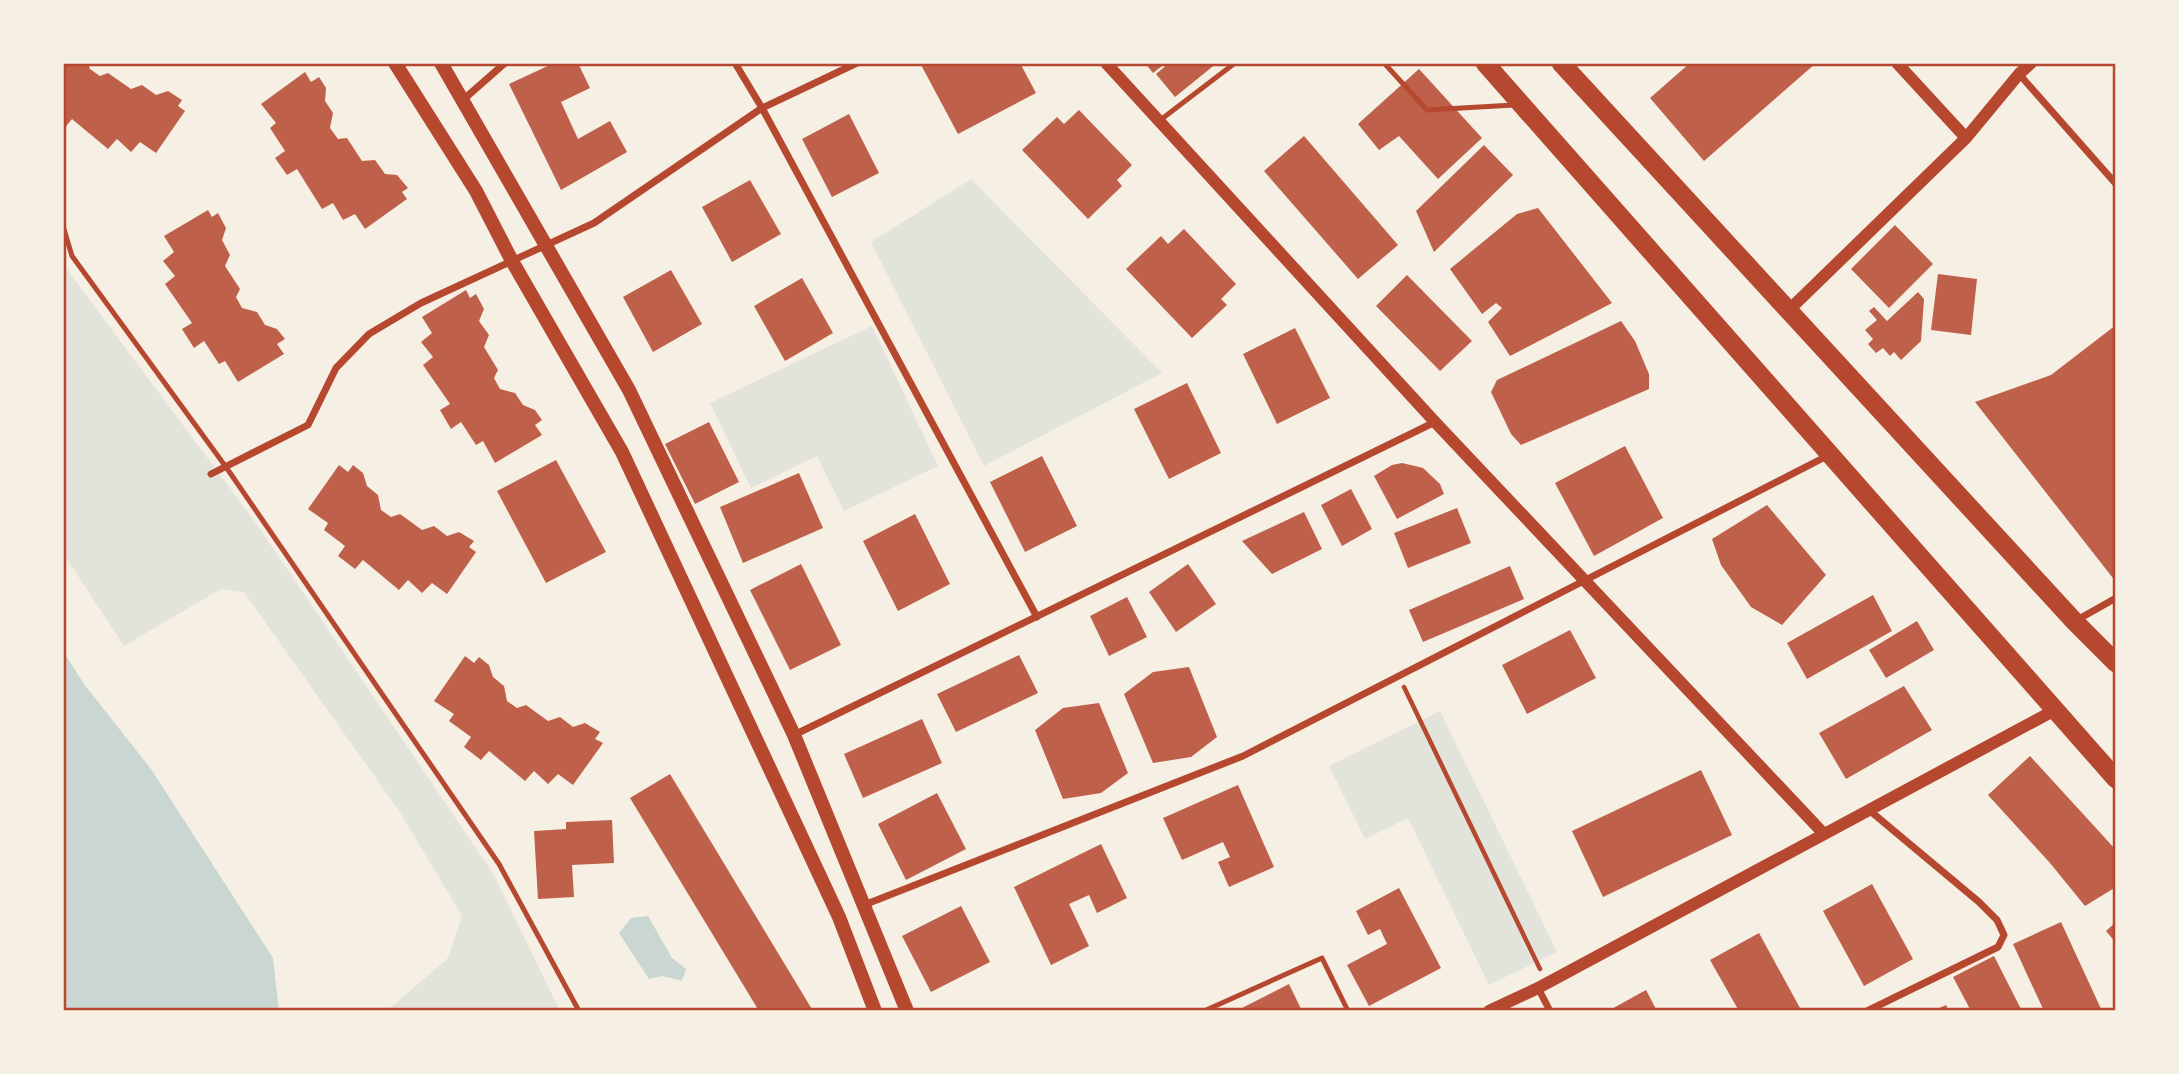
<svg xmlns="http://www.w3.org/2000/svg" width="2179" height="1074" font-family="'Roboto Condensed',sans-serif">
<style>
.green{fill:#e2e4dc}
.water{fill:#c9d6d2}
.building{fill:#bf614a}
.lines{fill:none;stroke-linecap:round;stroke-linejoin:round}
.path{stroke:#b5482f;stroke-width:4.5}
.service{stroke:#b5482f;stroke-width:5}
.minor{stroke:#b5482f;stroke-width:7}
.tertiary{stroke:#b5482f;stroke-width:12}
.secondary{stroke:#b5482f;stroke-width:14}
.trunk{stroke:#b5482f;stroke-width:19}
.neatline{fill:none;stroke:#b5482f;stroke-width:2.5}
</style>
<rect width="100%" height="100%" fill="#f6efe4"/>
<path class="green" d="M971 179 1162 373 984 466 871 242Z
M63 258 65 267 256 523 494 875 560 1011H387L448 958 462 916 399 811 244 592 221 589 124 646 63 553Z
M872 326 938 466 844 511 817 456 751 488 710 403Z
M1440 711 1557 952 1489 985 1408 818 1365 839 1329 766Z"/>
<path class="water" d="M63 651 84 684 151 769 273 958 279 1011H63Z
M648 916 672 958 686 969 682 981 662 976 649 979 619 933 631 918Z"/>
<path class="building" d="M63 63H88L90 69 100 76 108 73 131 89 142 85 156 95 168 91 182 100 178 106 185 111 156 153 140 142 131 152 117 139 108 149 72 119 63 130Z
M554 63H578L590 88 561 102 578 139 610 121 627 152 561 190 509 84Z
M920 63H1020L1036 93 958 134Z
M1145 63H1166L1153 73Z
M1169 63H1217L1175 97 1156 74Z
M1690 63H1816L1704 161 1650 98Z
M1419 69 1482 138 1438 179 1399 136 1379 150 1358 124Z
M305 72 311 82 319 77 326 88 325 101 333 113 330 128 338 139 347 138 362 161 375 160 385 174 397 175 408 188 402 192 407 199 365 229 355 214 343 220 333 203 322 209 297 169 287 175 275 158 285 151 270 128 276 123 261 104Z
M1079 110 1132 165 1117 180 1122 186 1088 219 1022 150 1057 117 1064 124Z
M849 114 879 173 832 197 802 139Z
M1304 136 1398 245 1358 279 1264 171Z
M1484 145 1513 175 1434 252 1416 211Z
M750 180 781 234 732 262 702 207Z
M1538 208 1612 303 1510 356 1488 322 1502 308 1496 303 1482 314 1450 269 1517 214Z
M208 210 212 217 218 213 226 228 222 240 230 255 225 266 240 289 236 297 242 308 257 312 265 325 277 329 285 339 277 344 284 354 238 382 225 361 219 364 204 341 194 348 182 329 192 323 165 284 175 276 163 261 174 252 164 236Z
M1895 225 1933 264 1889 308 1851 269Z
M1184 229 1236 284 1221 299 1227 305 1192 338 1126 269 1161 236 1168 244Z
M671 270 702 324 653 352 623 297Z
M1938 274 1977 279 1971 335 1931 330Z
M1407 275 1472 341 1440 371 1376 306Z
M802 278 833 333 785 361 754 306Z
M466 290 470 298 476 294 484 309 479 321 489 335 484 347 498 370 494 378 500 389 515 393 523 405 535 410 542 420 535 425 542 435 495 463 483 441 476 445 461 422 451 429 440 410 450 404 423 365 433 357 421 342 432 333 422 317Z
M1918 292 1924 299 1921 341 1901 360 1894 352 1890 356 1883 348 1876 353 1868 344 1873 339 1865 330 1877 320 1869 311 1874 307 1887 321Z
M1621 321 1635 341 1649 374V389L1521 445 1511 434 1491 392 1497 380Z
M2116 325V582L1975 402 2051 375Z
M1295 328 1330 398 1277 424 1243 354Z
M1187 383 1221 453 1169 479 1134 409Z
M709 422 739 482 695 504 665 444Z
M1625 446 1663 518 1594 556 1555 483Z
M1042 456 1077 526 1025 552 990 482Z
M556 460 606 552 546 583 497 491Z
M1402 463 1423 468 1440 484 1444 494 1397 519 1374 476 1392 465Z
M339 465 348 472 353 465 363 473 367 486 378 495 381 510 391 517 400 514 422 530 434 526 447 536 459 532 474 541 469 547 476 552 447 594 432 583 422 593 408 580 399 590 363 560 355 569 338 556 345 546 324 530 328 523 308 509Z
M799 473 823 528 743 563 720 507Z
M1351 489 1372 529 1342 546 1321 505Z
M1767 505 1826 575 1782 625 1751 607 1721 565 1712 539Z
M1457 508 1471 543 1408 568 1394 533Z
M1304 512 1322 549 1272 574 1242 541Z
M915 514 950 584 898 611 863 541Z
M801 564 841 645 790 670 750 590Z
M1188 564 1216 604 1176 632 1149 592Z
M1510 566 1524 599 1423 642 1409 610Z
M1873 595 1892 631 1807 679 1787 643Z
M1127 597 1147 637 1109 656 1090 616Z
M1917 621 1934 650 1886 678 1869 650Z
M1570 630 1596 678 1527 714 1502 665Z
M1019 655 1038 693 956 732 937 694Z
M465 656 474 663 479 657 489 665 493 677 504 686 507 701 517 708 526 705 548 721 560 717 573 727 585 723 600 732 595 739 603 743 573 785 558 774 548 784 534 771 525 781 489 751 481 760 464 747 471 737 449 721 454 714 434 701Z
M1189 667 1217 737 1191 757 1153 763 1124 694 1153 672Z
M1904 686 1932 730 1846 779 1819 733Z
M1099 703 1128 773 1101 793 1063 799 1035 730 1063 708Z
M922 719 942 763 863 798 844 754Z
M2030 756 2116 850V887L2085 906 2050 863 1988 795Z
M1701 770 1732 835 1603 897 1572 831Z
M670 774 813 1011H759L630 798Z
M1238 785 1274 867 1229 887 1218 862 1230 857 1223 842 1182 860 1163 818Z
M937 793 966 849 906 880 878 824Z
M612 820 614 863 572 865 574 897 538 899 534 831 566 829V822Z
M1101 844 1127 898 1097 913 1089 895 1069 904 1089 946 1051 965 1014 887Z
M1872 884 1913 959 1864 986 1823 911Z
M1399 888 1441 968 1369 1006 1347 965 1387 944 1380 929 1368 935 1356 911Z
M961 906 990 962 931 992 902 936Z
M2061 922 2102 1011H2044L2013 944Z
M2116 922V943L2106 931Z
M1759 933 1800 1008 1794 1011H1739L1710 960Z
M1994 956 2022 1011H1971L1953 977Z
M1289 984 1302 1011H1236Z
M1646 990 1657 1011H1608Z
M1946 1005 1949 1011H1933Z"/>
<g class="lines">
<path class="path" d="M1404 687 1540 969"/>
<path class="service" d="M1384 63 1427 110 1514 105
M1159 121 1235 63
M63 226 72 256 226 467 499 864 579 1011
M1204 1011 1322 958 1348 1011"/>
<path class="minor" d="M735 63 762 108 1037 617
M2019 74 2116 184
M464 99 505 63
M211 474 308 425 336 368 369 334 421 303 594 223 762 108 857 63
M2077 620 2116 598
M794 735 1435 422
M864 905 1243 756 1829 455
M1538 988 1550 1011
M1867 1011 1998 947 2004 935 1997 920 1979 902 1869 810"/>
<path class="tertiary" d="M1106 63 1435 422 1824 834
M1897 63 1966 138
M1789 310 1966 138 2019 74 2031 63
M1489 1011 1538 988 2055 710"/>
<path class="secondary" d="M395 63 476 191 512 261 622 452 839 917 875 1011
M441 63 629 390 794 735 907 1011"/>
<path class="trunk" d="M1485 63 2116 779
M1561 63 2075 622 2116 663"/>
</g>
<rect width="2179" height="1074" fill="none" stroke="#f6efe4" stroke-width="130"/>
<rect x="65" y="65" width="2049" height="944" class="neatline"/>
</svg>
